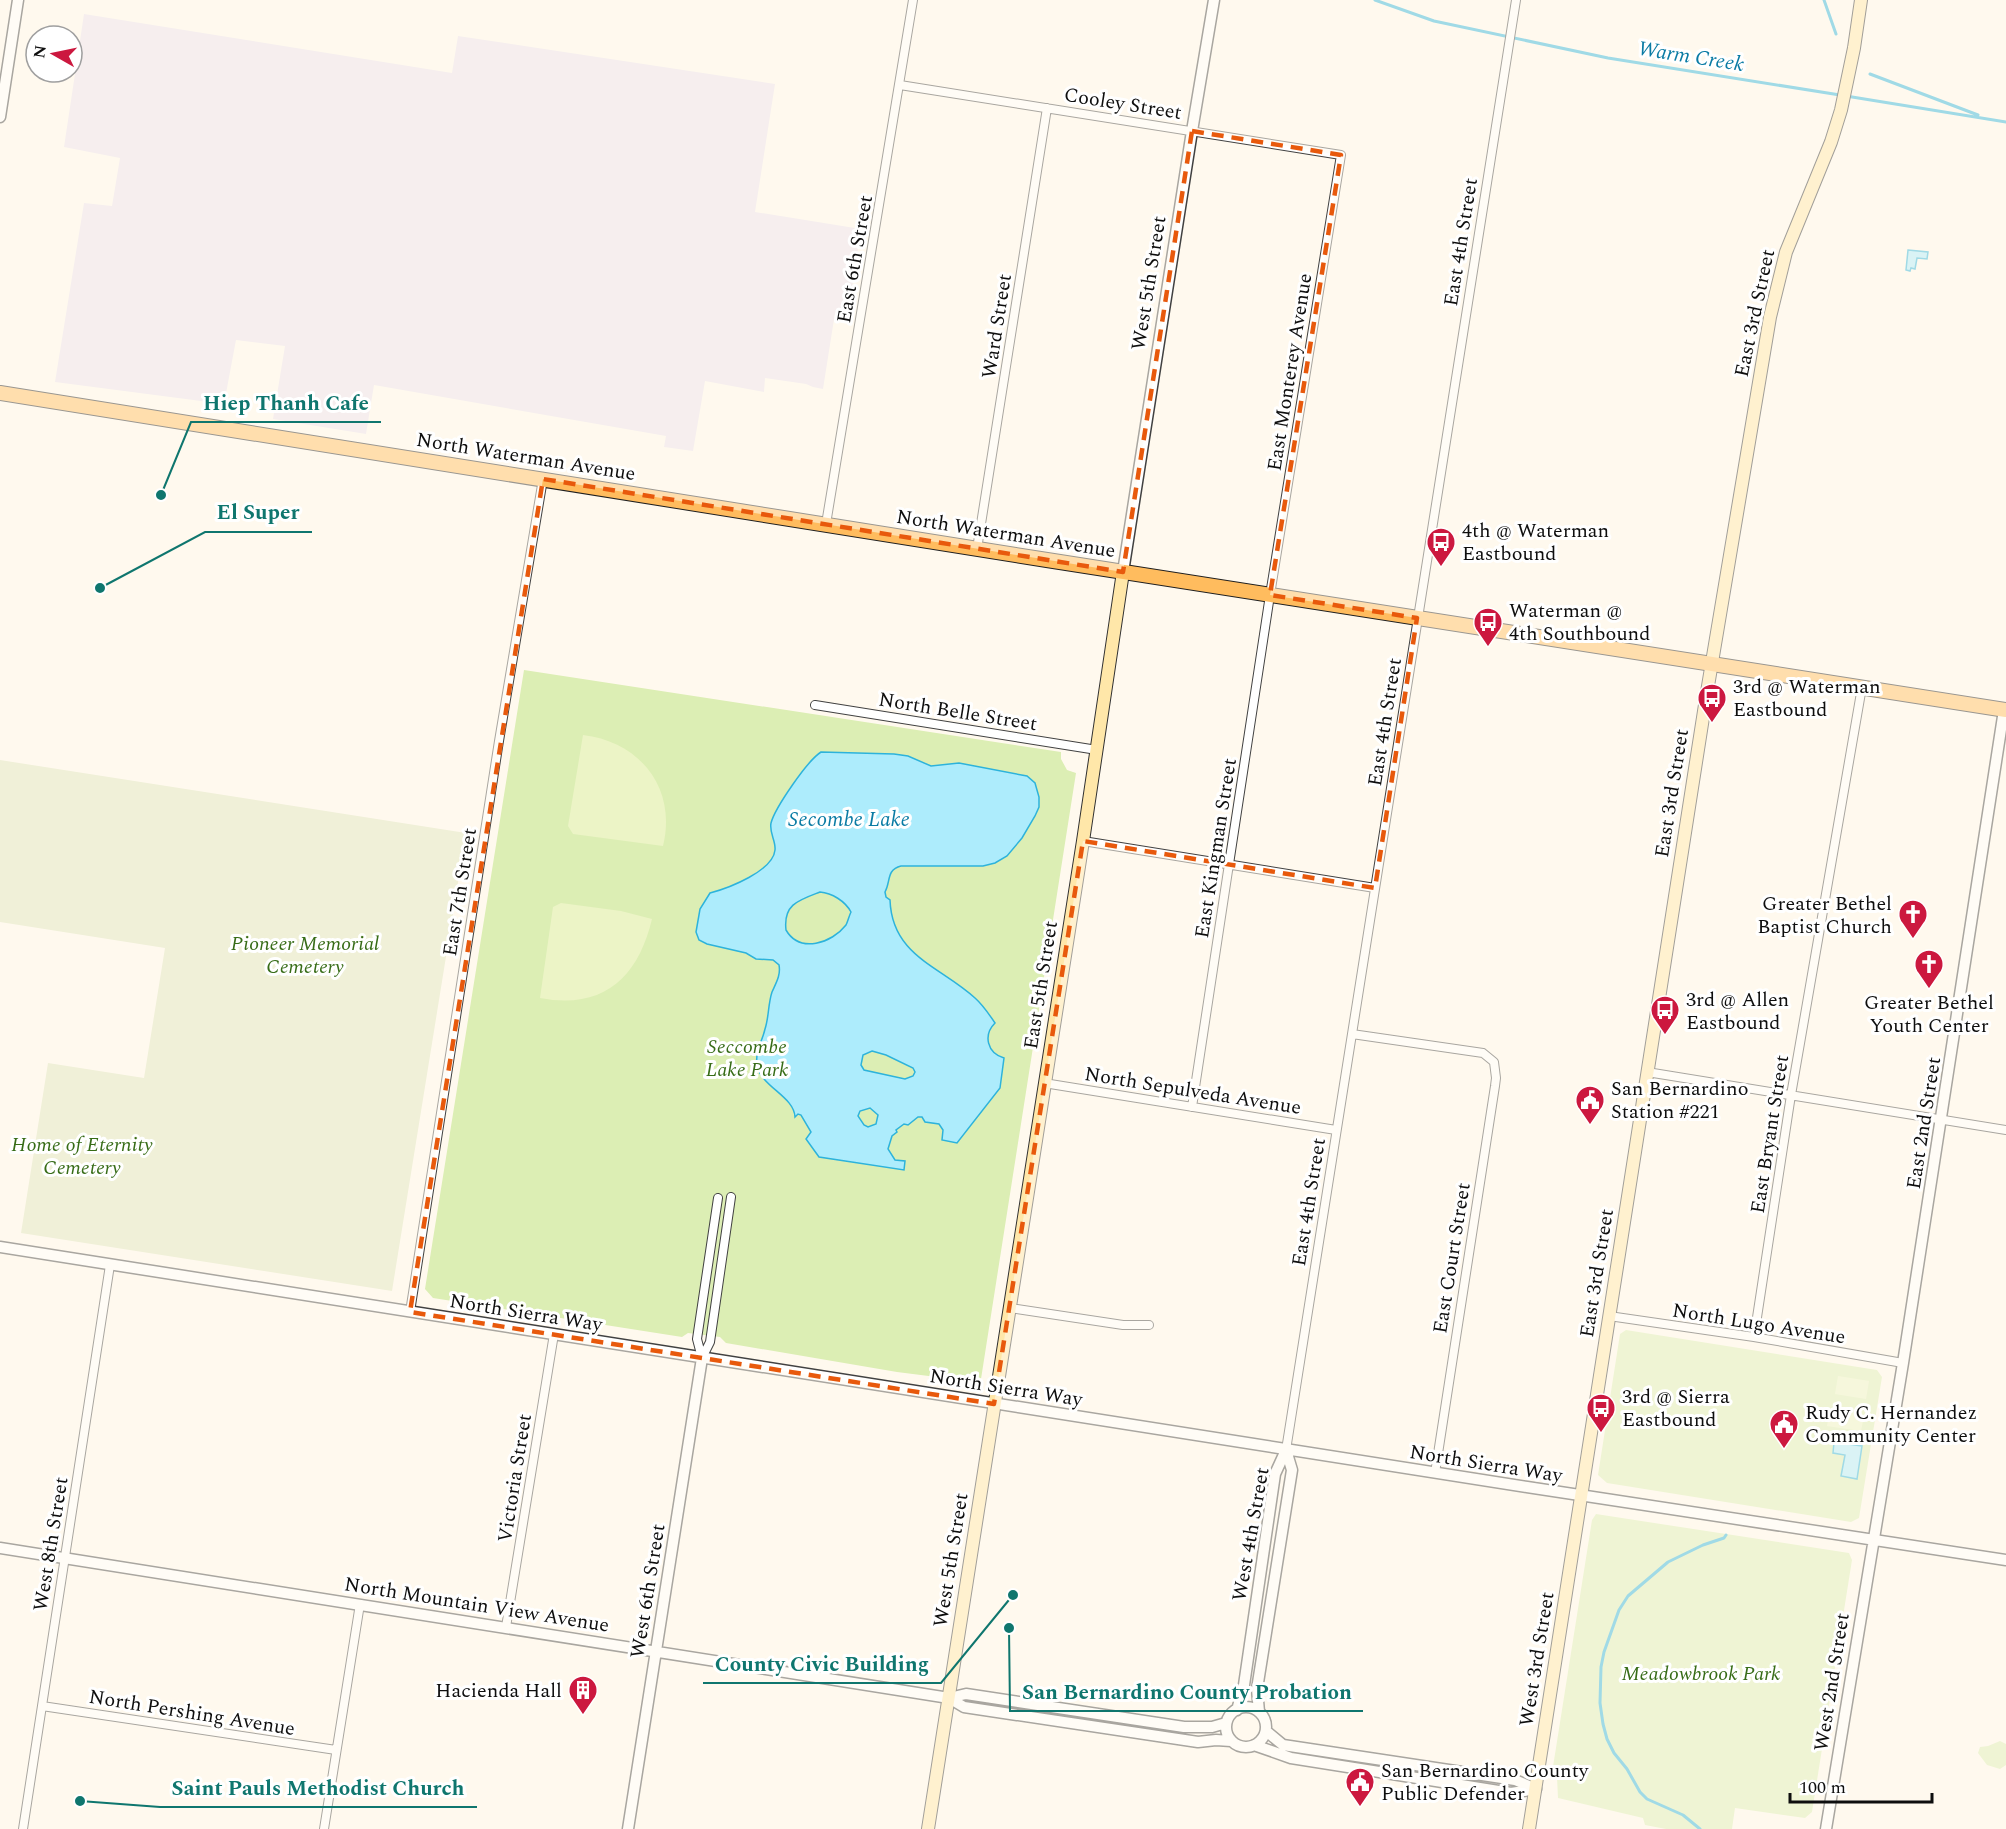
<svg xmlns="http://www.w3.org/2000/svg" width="2006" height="1829" font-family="Spectral,serif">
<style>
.industrial{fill:#eae1ed}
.green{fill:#dceeb4}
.cemetery{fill:#dee4bd}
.pitch{fill:#ecf4c6}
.water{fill:#adecfc;stroke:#2db3db;stroke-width:1.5;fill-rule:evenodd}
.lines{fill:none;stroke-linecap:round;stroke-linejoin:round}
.stream{stroke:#2db3db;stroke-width:3}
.minor-casing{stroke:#414141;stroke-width:10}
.tertiary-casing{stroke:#414141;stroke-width:13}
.secondary-casing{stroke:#303030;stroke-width:14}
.primary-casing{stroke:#1f1f1f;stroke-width:16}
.minor{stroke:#fff;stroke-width:8}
.tertiary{stroke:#fff;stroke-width:10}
.secondary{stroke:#ffe7a9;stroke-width:12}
.primary{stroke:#ffbc5e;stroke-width:14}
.marked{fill:none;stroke:#e8590c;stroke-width:4.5;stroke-dasharray:12 8;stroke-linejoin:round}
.labels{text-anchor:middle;stroke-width:6;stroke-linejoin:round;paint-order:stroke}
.street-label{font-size:20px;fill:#0e0e0e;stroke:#fff}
.poi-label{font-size:20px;fill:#0e0e0e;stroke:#fff;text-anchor:start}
.park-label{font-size:20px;font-style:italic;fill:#376c17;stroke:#fff}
.water-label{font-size:21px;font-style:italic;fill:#0a7ba4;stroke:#fff}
.leader{fill:none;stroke:#0f766e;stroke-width:2}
.callout-dot{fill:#0f766e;stroke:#fff;stroke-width:2}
.callout-label{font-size:21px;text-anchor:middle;font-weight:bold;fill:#0f766e;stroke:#fff;stroke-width:6;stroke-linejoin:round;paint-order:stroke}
</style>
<rect width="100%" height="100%" fill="#fff9ee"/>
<path class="industrial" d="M84 14 452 73 458 36 775 84 755 212 861 229 848 315 835 313 823 389 813 387 806 384 765 378 764 392 705 381 693 451 664 447 666 436 374 385 366 434 273 419 285 346 236 340 224 404 55 382 84 203 112 206 120 158 64 147Z"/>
<path class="green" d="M524 670 1061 752V759L1067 770 1076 773 981 1379 976 1382 897 1372 726 1343 720 1337 688 1333 682 1337 433 1298 425 1289Z
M1626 1330 1877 1370 1882 1377 1859 1518 1851 1522 1607 1483 1598 1475 1620 1334Z
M1596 1514 1849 1553 1852 1560 1812 1812 1805 1818 1735 1808 1732 1829H1666L1645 1825 1643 1818 1558 1798 1557 1778 1552 1773 1592 1520Z
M2000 1741 2006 1744V1765L2000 1769 1987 1765 1978 1753 1980 1747 1988 1746Z"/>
<path class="cemetery" d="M0 760 466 833 392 1291 21 1233 48 1063 144 1078 165 948 0 922Z"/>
<path class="pitch" d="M583 735C641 742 677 789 663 846L573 834 568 826Z
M561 903 621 911 652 919C638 978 603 1010 540 998L553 907Z
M1838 1376 1869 1381 1866 1399 1835 1394Z
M1830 1410 1864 1415 1861 1431 1827 1426Z"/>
<path class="water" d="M1908 250 1928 252 1927 259 1917 258 1915 269 1911 268 1910 271 1906 270Z
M821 752 894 754 908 756 931 766 959 763 1027 776 1035 783 1039 797V807L1035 816 1022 838 1007 856 995 863 983 866H901C886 870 891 881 885 892L886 897 890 900C892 956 940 966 975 998 983 1005 989 1014 995 1023 983 1035 987 1053 1004 1058L1000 1088 957 1143 942 1140 943 1130 939 1124 925 1122 922 1117H918L908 1125 904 1124 896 1130 897 1132 892 1136 888 1149 895 1160 905 1161 904 1170 819 1157 806 1139 811 1132 801 1115 798 1114 795 1117C794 1096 761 1087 757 1065 755 1051 762 1042 765 1029 769 1017 768 1004 772 992 776 983 781 975 779 965L773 960 756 959 746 953 707 944 699 940 696 932 700 909 710 893C729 888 773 871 775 850 776 841 769 833 771 823 775 808 807 761 821 752ZM820 892C832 893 845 901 851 912 849 916 848 921 846 925 832 943 800 954 786 930 783 904 799 900 820 892ZM872 1051 886 1055 913 1068 915 1072 913 1076 905 1079 864 1070 861 1065 863 1055ZM870 1108 878 1115 876 1124 868 1127 864 1125 858 1116 860 1111Z
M1834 1442 1862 1446 1857 1479 1841 1476 1845 1455 1833 1453Z"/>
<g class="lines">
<path class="stream" d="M1375 0 1434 21 1608 58 1840 95
M1824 0 1836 34
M1870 74 1978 115
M1846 96 2006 122
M1700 1829 1683 1815 1647 1799 1640 1792 1627 1769 1614 1753 1607 1739 1603 1724 1600 1703 1601 1667 1604 1652 1619 1610 1628 1596 1668 1562 1703 1545 1724 1538 1726 1535"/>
<g class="minor-casing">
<path id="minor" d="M900 85 1341 155 1270 595 1192 1107
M826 524 913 0
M977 549 1047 108
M815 705 1097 750
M1083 841 1375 888
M1352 1034 1483 1053 1494 1062 1496 1078 1495 1086 1435 1473
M1647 1072 2006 1130
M1044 1083 1336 1130
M1010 1308 1123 1325H1149
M410 1312 499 741 543 479
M1609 1316 1754 1337 1903 1363
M1754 1337 1791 1095 1862 687
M702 1358 710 1342 731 1197
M702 1358 697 1339 718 1198
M1286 1450 1516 0
M506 1627 554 1334
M42 1706 336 1750
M23 1829 110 1265
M324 1829 360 1604"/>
</g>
<g class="tertiary-casing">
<path id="tertiary" d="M0 117 18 0
M1123 572 1192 131 1214 0
M0 1247 1527 1487 2006 1560
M0 1548 949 1698 966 1694 1184 1727H1212L1226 1723
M949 1698 964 1707 1198 1742 1216 1740 1231 1741
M1226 1727a20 20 0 1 1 40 0a20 20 0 1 1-40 0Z
M1237 1710 1244 1685 1275 1474 1286 1450
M1259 1712 1257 1689 1292 1470 1286 1450
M1266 1731 1283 1745 1515 1780 1536 1789
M1254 1745 1291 1758 1461 1785 1511 1793 1536 1789
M628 1829 702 1358
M1826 1829 1903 1363 2004 710"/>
</g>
<g class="secondary-casing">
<path id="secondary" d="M928 1829 1083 841 1123 572
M1529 1829 1707 692 1770 317 1786 252 1831 142 1841 110 1854 48 1861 0"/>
</g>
<g class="primary-casing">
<path id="primary" d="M0 393 1047 560 2006 710"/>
</g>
<use href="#minor" class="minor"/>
<use href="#tertiary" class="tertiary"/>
<use href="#secondary" class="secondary"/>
<use href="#primary" class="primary"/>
</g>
<path d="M0 0H2006V1829H0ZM1192 131 1341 155 1270 595 1417 618 1375 888 1083 841 994 1404 410 1312 543 479 1123 572Z" fill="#fff9ee" fill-opacity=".55" fill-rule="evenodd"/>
<path class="marked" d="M1192 131 1341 155 1270 595 1417 618 1375 888 1083 841 994 1404 410 1312 543 479 1123 572Z"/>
<defs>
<g id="bus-pin" transform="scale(1.5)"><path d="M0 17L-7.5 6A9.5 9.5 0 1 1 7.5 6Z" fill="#cc183f" stroke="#fff"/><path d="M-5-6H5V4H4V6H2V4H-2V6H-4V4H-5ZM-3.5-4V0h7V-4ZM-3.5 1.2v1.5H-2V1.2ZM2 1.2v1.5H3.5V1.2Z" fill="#fff"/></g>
<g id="church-pin" transform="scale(1.5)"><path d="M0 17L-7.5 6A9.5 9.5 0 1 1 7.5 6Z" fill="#cc183f" stroke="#fff"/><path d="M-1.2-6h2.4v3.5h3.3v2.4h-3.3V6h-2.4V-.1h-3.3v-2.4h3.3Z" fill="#fff"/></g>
<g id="civic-pin" transform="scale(1.5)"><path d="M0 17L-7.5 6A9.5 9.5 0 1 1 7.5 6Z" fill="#cc183f" stroke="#fff"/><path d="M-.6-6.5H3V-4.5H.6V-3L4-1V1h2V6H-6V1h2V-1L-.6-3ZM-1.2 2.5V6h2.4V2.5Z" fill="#fff"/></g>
<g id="building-pin" transform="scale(1.5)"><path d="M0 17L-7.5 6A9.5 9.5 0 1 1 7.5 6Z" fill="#cc183f" stroke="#fff"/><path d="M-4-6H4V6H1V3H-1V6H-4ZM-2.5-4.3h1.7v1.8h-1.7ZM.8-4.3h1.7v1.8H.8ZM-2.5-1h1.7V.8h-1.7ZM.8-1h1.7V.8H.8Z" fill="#fff"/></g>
</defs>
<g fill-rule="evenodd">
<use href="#bus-pin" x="1441" y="542"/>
<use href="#bus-pin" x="1488" y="622"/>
<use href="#bus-pin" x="1712" y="698"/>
<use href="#church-pin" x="1913" y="914"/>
<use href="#church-pin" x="1929" y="964"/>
<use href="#bus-pin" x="1665" y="1010"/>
<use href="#civic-pin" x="1590" y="1100"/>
<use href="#bus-pin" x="1601" y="1408"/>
<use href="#civic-pin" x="1784" y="1424"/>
<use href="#building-pin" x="583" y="1690"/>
<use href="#civic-pin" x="1360" y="1782"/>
</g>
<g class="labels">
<g class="street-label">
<text transform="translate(1123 103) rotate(9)" y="7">Cooley Street</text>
<text transform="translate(1460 242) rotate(-81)" y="7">East 4th Street</text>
<text transform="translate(854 259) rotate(-80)" y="7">East 6th Street</text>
<text transform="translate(1148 283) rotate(-81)" y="7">West 5th Street</text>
<text transform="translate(1754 313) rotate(-78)" y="7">East 3rd Street</text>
<text transform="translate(996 326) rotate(-81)" y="7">Ward Street</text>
<text transform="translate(1289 372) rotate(-81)" y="7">East Monterey Avenue</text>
<text transform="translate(526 456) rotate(9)" y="7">North Waterman Avenue</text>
<text transform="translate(1006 533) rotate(9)" y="7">North Waterman Avenue</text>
<text transform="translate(958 711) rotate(9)" y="7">North Belle Street</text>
<text transform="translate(1384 722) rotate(-81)" y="7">East 4th Street</text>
<text transform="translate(1671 793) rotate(-81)" y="7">East 3rd Street</text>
<text transform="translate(1215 848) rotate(-81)" y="7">East Kingman Street</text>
<text transform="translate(459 892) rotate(-81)" y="7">East 7th Street</text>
<text transform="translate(1040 985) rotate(-81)" y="7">East 5th Street</text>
<text transform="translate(1193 1090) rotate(9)" y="7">North Sepulveda Avenue</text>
<text transform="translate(1923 1123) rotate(-81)" y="7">East 2nd Street</text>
<text transform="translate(1769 1134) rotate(-81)" y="7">East Bryant Street</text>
<text transform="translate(1308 1202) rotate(-81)" y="7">East 4th Street</text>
<text transform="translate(1451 1258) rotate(-81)" y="7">East Court Street</text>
<text transform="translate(1596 1273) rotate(-81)" y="7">East 3rd Street</text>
<text transform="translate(526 1312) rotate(9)" y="7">North Sierra Way</text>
<text transform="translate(1759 1323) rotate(9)" y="7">North Lugo Avenue</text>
<text transform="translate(1006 1387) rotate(9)" y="7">North Sierra Way</text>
<text transform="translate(1486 1463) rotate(9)" y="7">North Sierra Way</text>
<text transform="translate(514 1478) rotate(-81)" y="7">Victoria Street</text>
<text transform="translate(1250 1534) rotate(-80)" y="7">West 4th Street</text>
<text transform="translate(50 1544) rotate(-81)" y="7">West 8th Street</text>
<text transform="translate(950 1560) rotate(-81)" y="7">West 5th Street</text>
<text transform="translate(647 1591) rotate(-81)" y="7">West 6th Street</text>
<text transform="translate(477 1604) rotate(9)" y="7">North Mountain View Avenue</text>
<text transform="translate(1536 1659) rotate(-81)" y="7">West 3rd Street</text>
<text transform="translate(1831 1682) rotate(-81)" y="7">West 2nd Street</text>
<text transform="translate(192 1712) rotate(9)" y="7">North Pershing Avenue</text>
</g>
<g class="poi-label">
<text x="1462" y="537">4th @ Waterman<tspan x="1462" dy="23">Eastbound</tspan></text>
<text x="1509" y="617">Waterman @<tspan x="1509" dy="23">4th Southbound</tspan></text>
<text x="1733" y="693">3rd @ Waterman<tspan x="1733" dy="23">Eastbound</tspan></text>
<text x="1892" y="910" text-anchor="end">Greater Bethel<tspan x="1892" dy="23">Baptist Church</tspan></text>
<text x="1686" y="1006">3rd @ Allen<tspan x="1686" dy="23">Eastbound</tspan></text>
<text x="1929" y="1009" text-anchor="middle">Greater Bethel<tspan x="1929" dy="23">Youth Center</tspan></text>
<text x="1611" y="1095">San Bernardino<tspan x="1611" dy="23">Station #221</tspan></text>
<text x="1622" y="1403">3rd @ Sierra<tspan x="1622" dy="23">Eastbound</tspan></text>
<text x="1805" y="1419">Rudy C. Hernandez<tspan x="1805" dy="23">Community Center</tspan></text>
<text x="562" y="1697" text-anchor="end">Hacienda Hall</text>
<text x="1381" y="1777">San Bernardino County<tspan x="1381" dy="23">Public Defender</tspan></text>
</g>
<g class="park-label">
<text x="305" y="950">Pioneer Memorial<tspan x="305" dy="23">Cemetery</tspan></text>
<text x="747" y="1053">Seccombe<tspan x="747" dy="23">Lake Park</tspan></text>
<text x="82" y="1151">Home of Eternity<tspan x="82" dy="23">Cemetery</tspan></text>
<text x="1701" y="1680">Meadowbrook Park</text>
</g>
<g class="water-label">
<text transform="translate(1691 56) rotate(9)" y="7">Warm Creek</text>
<text x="849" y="826">Secombe Lake</text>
</g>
</g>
<path class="leader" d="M161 495L191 422H381M100 588L205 532H312M1013 1595L941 1683H703M1009 1628L1010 1711H1363M80 1801L160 1807H477"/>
<g class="callout-dot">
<circle cx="161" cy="495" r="6"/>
<circle cx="100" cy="588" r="6"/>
<circle cx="1013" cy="1595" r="6"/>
<circle cx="1009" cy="1628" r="6"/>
<circle cx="80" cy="1801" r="6"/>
</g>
<g class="callout-label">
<text x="286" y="410">Hiep Thanh Cafe</text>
<text x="258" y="519">El Super</text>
<text x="822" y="1671">County Civic Building</text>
<text x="1187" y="1699">San Bernardino County Probation</text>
<text x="318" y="1795">Saint Pauls Methodist Church</text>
</g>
<g transform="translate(54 54) rotate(279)"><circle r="28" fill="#ffffff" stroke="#9f9f9f" stroke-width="1.5"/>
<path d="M0-4.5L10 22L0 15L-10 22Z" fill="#cc183f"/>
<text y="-9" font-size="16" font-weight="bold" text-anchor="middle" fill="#0e0e0e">N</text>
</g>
<path d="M1790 1793v9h142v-9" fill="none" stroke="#0e0e0e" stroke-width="3"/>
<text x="1799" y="1793" font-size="18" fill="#0e0e0e" stroke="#ffffff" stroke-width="4.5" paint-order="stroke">100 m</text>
</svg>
